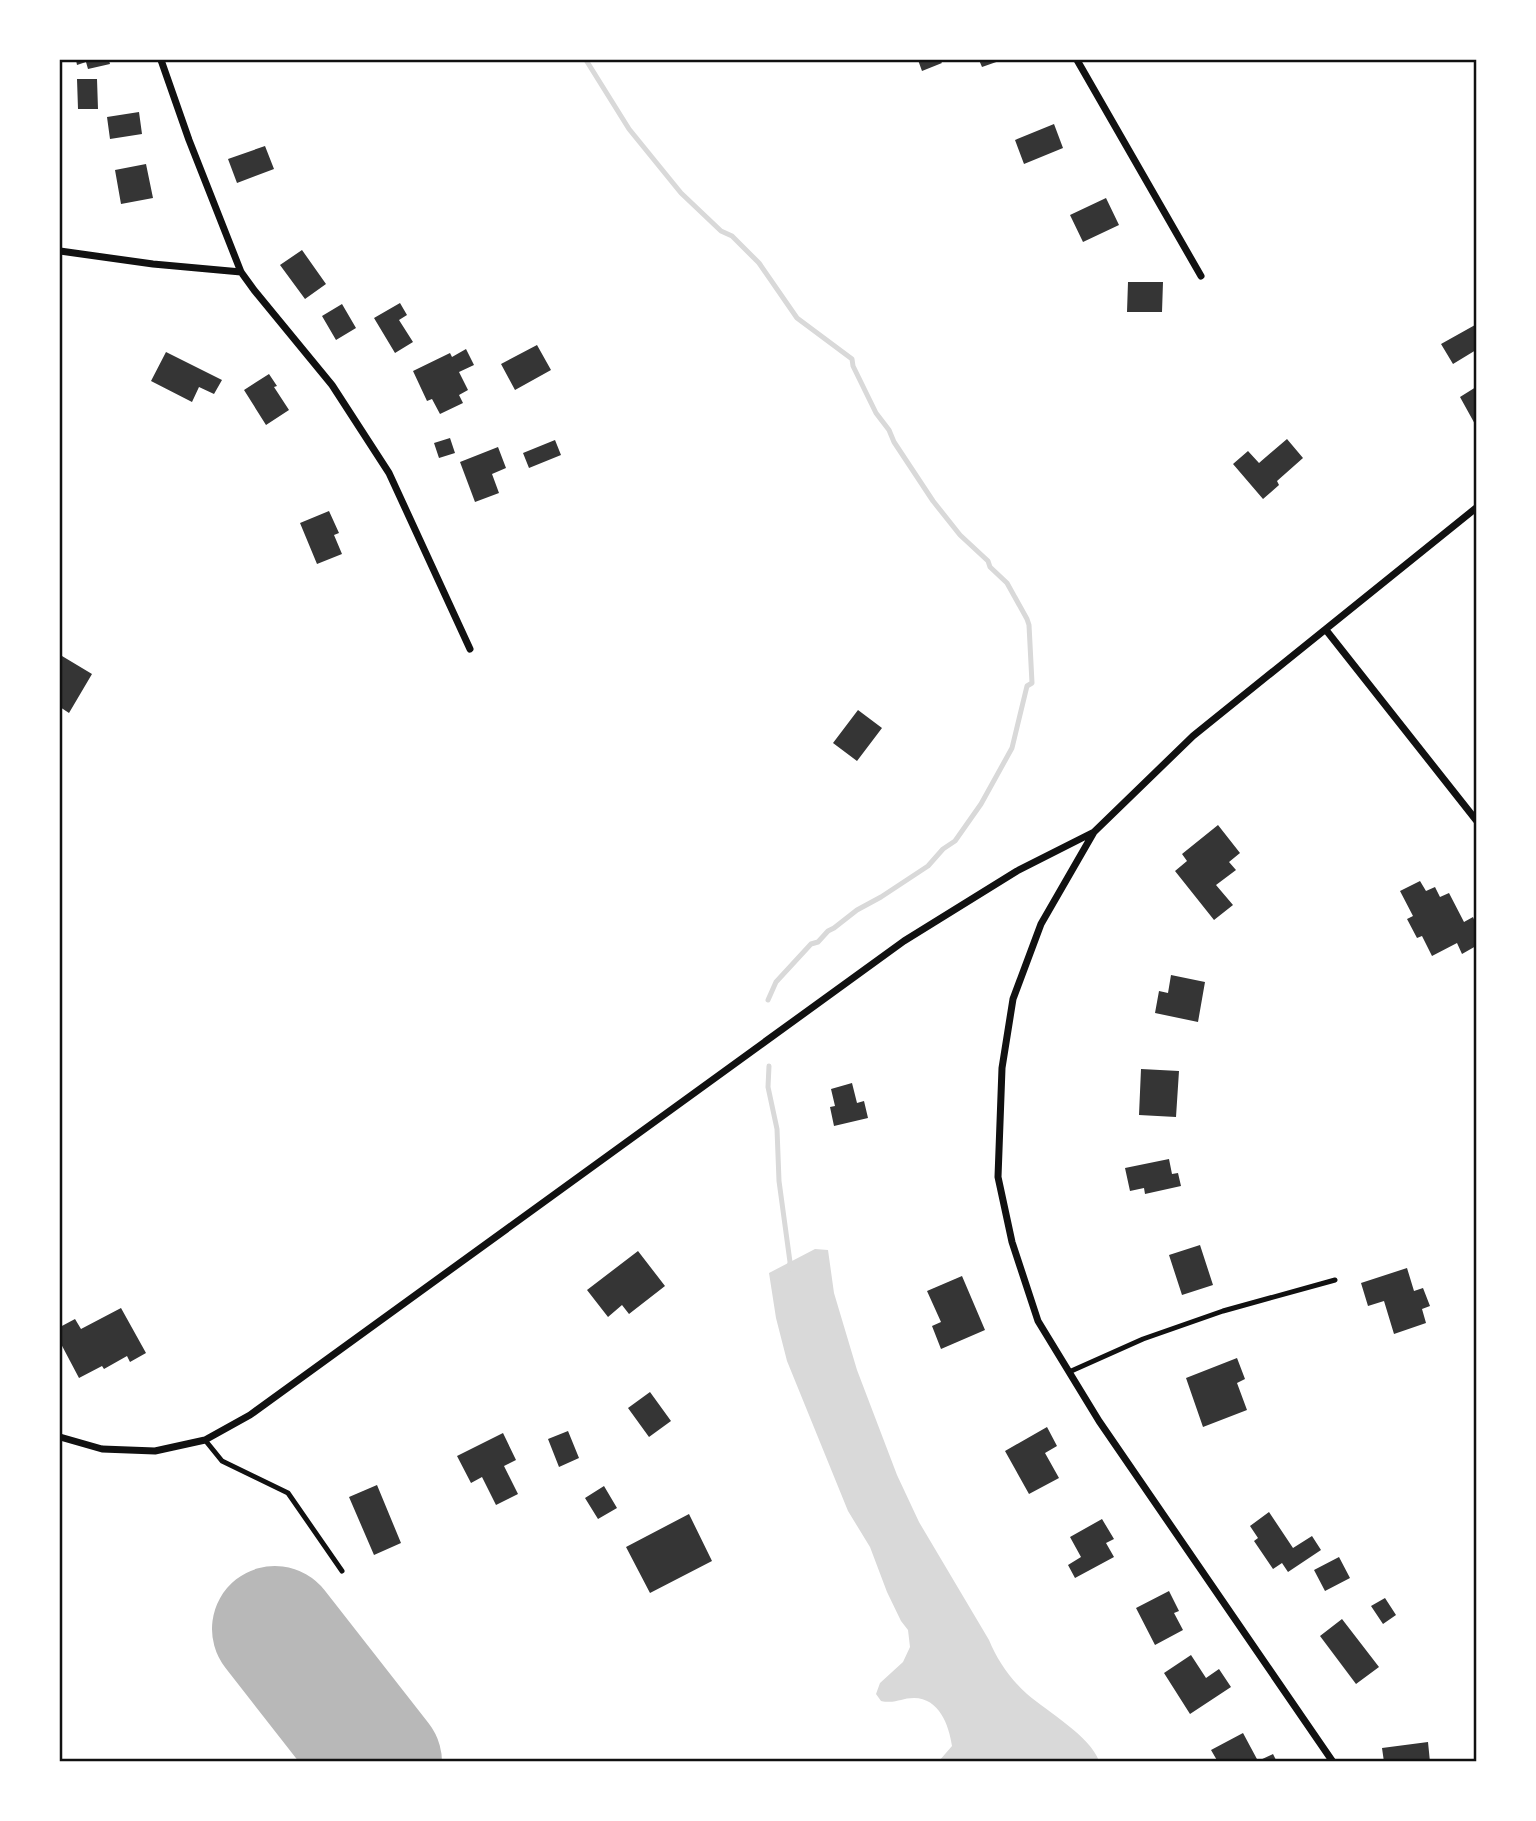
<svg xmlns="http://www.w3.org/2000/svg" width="1536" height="1821" font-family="'Exo 2',sans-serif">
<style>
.water{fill:#d9d9d9}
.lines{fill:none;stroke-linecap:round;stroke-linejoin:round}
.stream{stroke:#d9d9d9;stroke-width:5}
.runway{stroke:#b8b8b8;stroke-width:126}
.building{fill:#353535}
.service{stroke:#111;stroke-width:5}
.minor{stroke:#111;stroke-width:7}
.neatline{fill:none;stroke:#111;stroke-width:2.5}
</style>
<rect width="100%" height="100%" fill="#fff"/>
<path class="water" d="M815 1249 828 1250 834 1293 857 1370 897 1475 919 1522 989 1640C997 1660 1011 1680 1027 1694 1048 1712 1090 1736 1099 1761H939L952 1746C949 1725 939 1698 914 1698 901 1698 896 1704 881 1701L876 1694 880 1683 903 1662 910 1647 908 1630 901 1621 887 1592 870 1547 848 1511 787 1361 776 1318 769 1273Z"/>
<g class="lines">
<path class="stream" d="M586 60 629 129 681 193 721 231 732 236 759 263 797 318 852 359 853 366 876 413 889 430 894 442 933 501 960 535 988 561 990 567 1007 583 1027 619 1029 625 1032 683 1027 686 1012 748 981 804 955 841 943 849 928 866 881 897 857 910 834 928 828 931 818 942 811 944 776 982 768 1000
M769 1066 768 1087 777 1129 779 1181 790 1262 789 1269"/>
<path class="runway" d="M275 1629 379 1762"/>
</g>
<path class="building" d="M76 60H109L110 64 88 69 86 62 77 65Z
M918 60H940L942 63 922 71Z
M979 60H1002L982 67Z
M77 79H97L98 109H78Z
M139 112 142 134 110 139 107 117Z
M1054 124 1063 148 1024 164 1015 140Z
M265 146 274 169 237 183 228 159Z
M146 164 153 198 121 204 115 170Z
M1106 198 1119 225 1083 242 1070 215Z
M302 250 326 284 305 299 280 265Z
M1128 282H1163L1162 312H1127Z
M400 303 407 315 399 320 413 342 395 353 374 318Z
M342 304 356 328 336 340 322 316Z
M1475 325 1476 328V350L1453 364 1441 344Z
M537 345 551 370 515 390 501 364Z
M466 349 474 365 459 372 468 390 459 395 463 403 440 414 432 399 427 401 413 371 450 353 452 357Z
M166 352 222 380 214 394 199 387 192 402 151 381Z
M269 374 277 386 274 387 289 410 266 425 244 390Z
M1476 387V426L1460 397Z
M450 438 455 453 439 458 434 443Z
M1287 439 1303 458 1277 481 1279 485 1263 499 1233 464 1248 451 1259 463Z
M555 440 561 455 529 468 523 453Z
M498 447 506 468 492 474 499 493 475 502 460 462Z
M329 511 339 533 334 535 342 554 317 564 300 523Z
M62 656 92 674 69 713 60 707V660Z
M858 710 882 728 857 761 833 743Z
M1218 825 1240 853 1229 862 1236 870 1216 885 1233 905 1214 920 1175 871 1187 861 1182 854Z
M1420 881 1426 891 1435 887 1440 897 1449 893 1464 922 1473 917 1476 924V946L1462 954 1457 943 1432 956 1422 936 1417 938 1407 919 1413 916 1400 891Z
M1171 975 1205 982 1198 1022 1155 1013 1159 991 1168 993Z
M1141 1069 1179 1071 1176 1117 1139 1115Z
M852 1083 857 1103 864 1101 868 1118 834 1126 830 1107 835 1106 831 1089Z
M1169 1159 1172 1174 1178 1173 1181 1186 1145 1194 1144 1188 1130 1191 1125 1168Z
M1200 1245 1213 1285 1182 1295 1169 1255Z
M638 1251 665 1286 629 1314 622 1305 608 1317 587 1290Z
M1407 1268 1414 1291 1423 1288 1430 1306 1422 1309 1426 1323 1394 1334 1384 1301 1368 1306 1361 1283Z
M962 1276 985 1330 941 1349 932 1326 941 1322 927 1291Z
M121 1308 146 1353 130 1362 127 1356 104 1369 102 1366 79 1378 60 1342V1327L75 1319 81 1329Z
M1237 1358 1245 1379 1237 1383 1247 1410 1203 1427 1186 1378Z
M650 1392 671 1421 649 1437 628 1408Z
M1047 1427 1057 1446 1045 1453 1059 1478 1029 1494 1005 1451Z
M568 1431 579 1458 559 1467 548 1439Z
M503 1433 516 1460 504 1466 518 1494 496 1505 482 1477 471 1483 457 1456Z
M377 1485 401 1543 374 1555 349 1497Z
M604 1486 617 1508 598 1519 585 1498Z
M1269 1512 1293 1548 1312 1536 1321 1550 1288 1572 1282 1563 1273 1569 1254 1541 1258 1538 1250 1526Z
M689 1514 712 1561 650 1593 626 1547Z
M1102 1519 1114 1539 1106 1543 1114 1557 1075 1578 1068 1565 1081 1557 1070 1537Z
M1339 1557 1350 1578 1325 1591 1314 1570Z
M1169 1591 1179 1611 1174 1613 1183 1630 1155 1645 1136 1608Z
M1385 1598 1396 1615 1383 1624 1371 1606Z
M1342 1619 1379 1667 1356 1684 1320 1636Z
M1191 1655 1206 1678 1219 1669 1231 1687 1190 1714 1164 1673Z
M1243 1733 1258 1761 1273 1754 1277 1762H1218L1211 1750Z
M1428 1742 1430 1762H1384L1382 1748Z"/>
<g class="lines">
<path class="service" d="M1069 1372 1143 1339 1223 1311 1335 1280
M205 1440 222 1461 288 1493 342 1571"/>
<path class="minor" d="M161 60 189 140 241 272 254 290 332 385 389 473 470 649
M1077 60 1201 276
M60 251 153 264 241 272
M1326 630 1476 820
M60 1437 102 1449 155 1451 205 1440 250 1415 904 941 1017 871 1092 833
M1333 1762 1099 1421 1038 1321 1012 1242 998 1177 1002 1068 1013 999 1041 924 1094 832 1193 736 1476 508"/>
</g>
<rect width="1536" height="1821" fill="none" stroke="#ffffff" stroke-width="122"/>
<rect x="61" y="61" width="1414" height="1699" class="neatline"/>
</svg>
